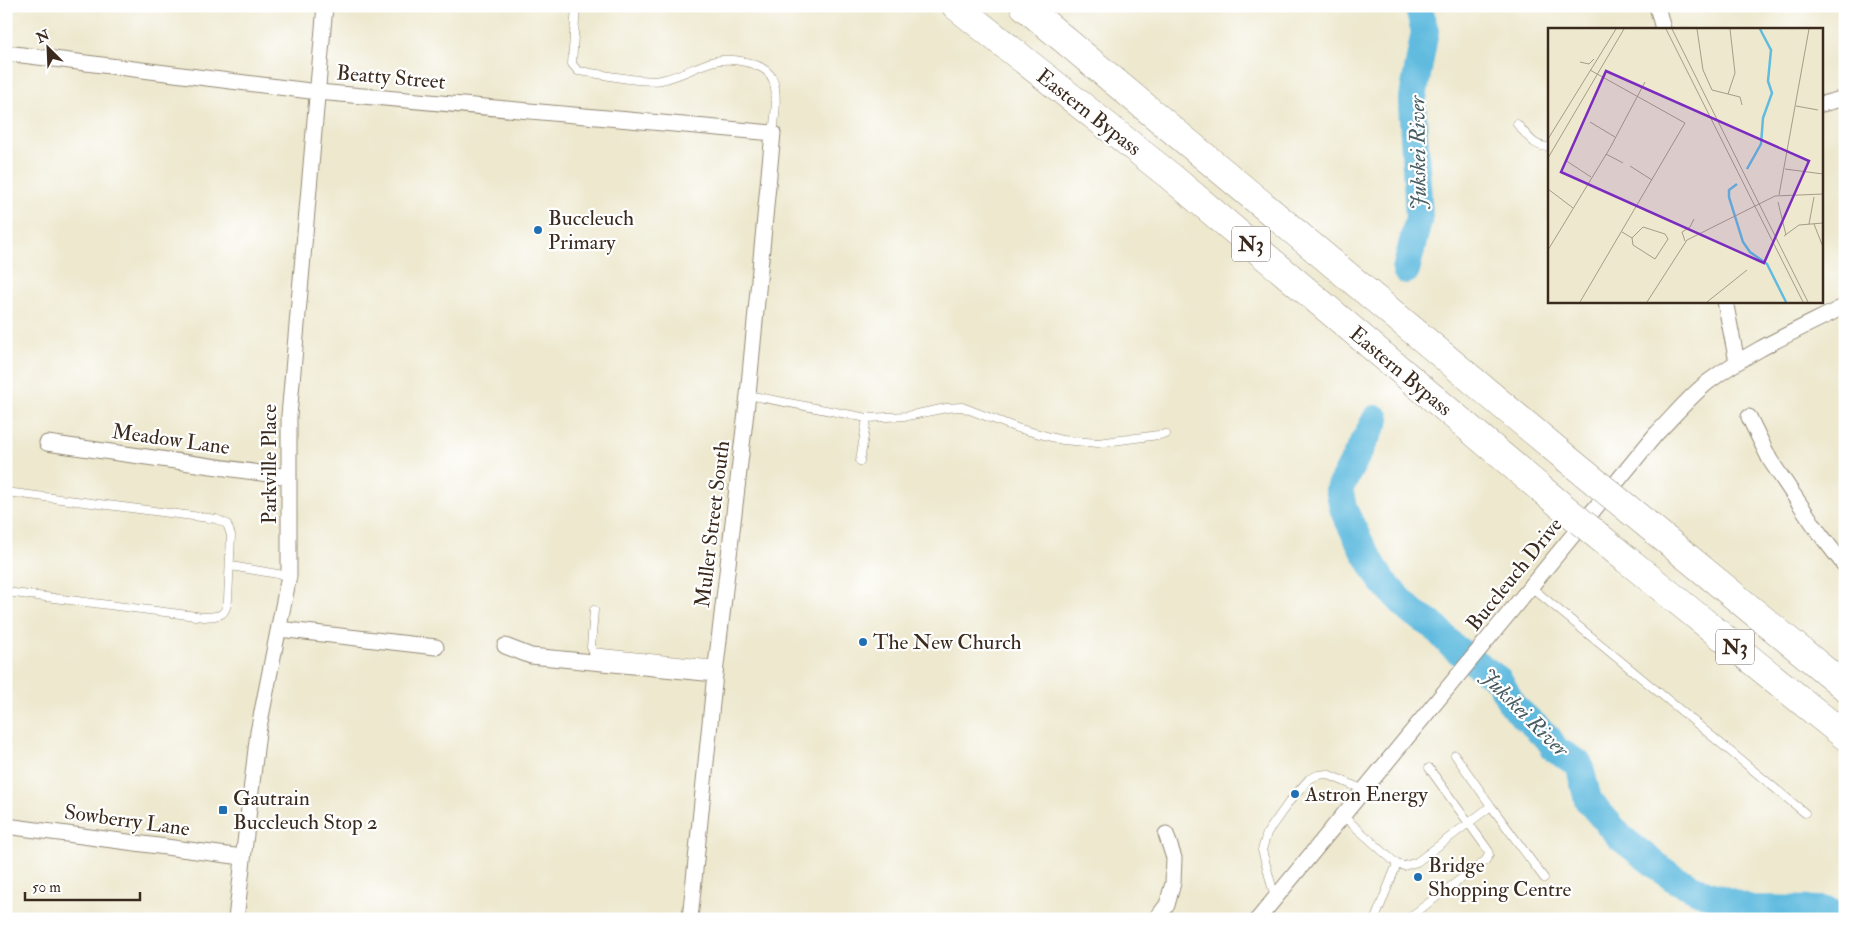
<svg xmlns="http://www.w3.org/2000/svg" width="1851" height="925" font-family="'IM FELL Double Pica',serif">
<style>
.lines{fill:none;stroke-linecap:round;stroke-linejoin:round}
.river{stroke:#61bbdf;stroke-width:28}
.lane-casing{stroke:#948976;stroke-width:9}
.street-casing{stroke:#948976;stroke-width:17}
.highway-casing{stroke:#948976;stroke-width:29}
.lane{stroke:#fff;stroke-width:8}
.street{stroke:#fff;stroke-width:15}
.highway{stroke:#fff;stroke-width:28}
.highway-bridge-casing{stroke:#948976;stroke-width:29;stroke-linecap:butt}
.highway-bridge{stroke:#fff;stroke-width:28}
.poi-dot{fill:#1f6fb2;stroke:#fff;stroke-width:2}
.labels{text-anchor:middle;stroke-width:4.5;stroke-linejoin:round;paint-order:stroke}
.shield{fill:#fff;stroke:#766a62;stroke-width:1}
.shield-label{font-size:20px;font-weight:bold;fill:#3b2a1e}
.street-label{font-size:21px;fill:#3b2a1e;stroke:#fff}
.poi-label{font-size:21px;fill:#3b2a1e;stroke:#fff;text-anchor:start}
.water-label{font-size:22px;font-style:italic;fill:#485d62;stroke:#fff}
.inset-river{fill:none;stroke:#61bbdf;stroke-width:2.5}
.inset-road{fill:none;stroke:#a69c88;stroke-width:1}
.view{fill:#7b2cbf;fill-opacity:0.15;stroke:#7b2cbf;stroke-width:2.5}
.inset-edge{fill:none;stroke:#3b2a1e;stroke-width:2.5}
</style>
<rect width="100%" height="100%" fill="#fff"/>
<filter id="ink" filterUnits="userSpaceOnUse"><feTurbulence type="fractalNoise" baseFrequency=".02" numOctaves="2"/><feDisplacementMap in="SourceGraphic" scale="10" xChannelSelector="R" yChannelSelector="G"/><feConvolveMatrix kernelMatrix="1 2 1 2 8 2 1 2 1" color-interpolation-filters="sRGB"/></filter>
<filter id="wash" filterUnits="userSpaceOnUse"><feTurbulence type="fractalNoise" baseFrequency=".0096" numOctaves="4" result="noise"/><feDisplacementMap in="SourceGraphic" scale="20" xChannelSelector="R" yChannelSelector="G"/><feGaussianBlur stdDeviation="1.12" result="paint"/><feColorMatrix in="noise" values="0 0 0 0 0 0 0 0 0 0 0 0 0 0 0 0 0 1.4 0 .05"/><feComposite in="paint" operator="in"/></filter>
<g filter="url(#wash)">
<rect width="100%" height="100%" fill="#ede8ce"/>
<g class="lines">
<path class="river" d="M1406 270 1419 217 1412 103 1425 31 1418 6
M1376 419 1339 489 1344 511 1361 545 1382 581 1412 612 1434 626 1452 646 1499 680 1513 706 1548 738 1556 750 1579 764 1588 800 1621 838 1673 878 1706 894 1751 909 1822 910 1845 917"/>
</g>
</g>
<g filter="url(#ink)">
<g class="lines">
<g class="lane-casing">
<path id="lane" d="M576 6 572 64 578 71C598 73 643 84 661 80 678 77 695 67 711 62 728 57 766 61 773 80 778 93 775 119 773 133
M1517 124C1526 134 1536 150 1550 146
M748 395 867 418 907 416 946 408 962 407 1017 428 1062 440 1098 443 1166 434
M860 461 867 418
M6 492 216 519 227 524 231 535 228 600C225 617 220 616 204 617L6 592
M231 566 289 576
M1531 587 1805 813
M594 610 591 647 593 652 716 665
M1491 806 1544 878
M1343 816 1397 864 1404 866 1417 862 1491 806 1455 755
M1275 898 1262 850 1267 833 1289 802 1309 779 1318 775 1327 774 1364 790
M1375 919 1397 864
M1407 919 1485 861 1489 855 1488 850 1429 768"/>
</g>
<g class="street-casing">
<path id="street" d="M1657 6 1663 29
M6 53 318 92 773 133 748 395 715 674 690 919
M1822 104 1845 98
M1725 301 1737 362
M1749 417 1770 460 1820 534 1845 566
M47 443 289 477
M279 629 436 647
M505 646 531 656 715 674
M6 826 242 857
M236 919 258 732 289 576V416L325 6
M1156 919 1167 905 1173 883 1174 858 1166 834
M1258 919 1656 434C1673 417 1689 397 1708 382 1749 351 1798 330 1845 306"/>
</g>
<g class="highway-casing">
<path id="highway" d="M956 6 1170 176 1540 488
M1024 6 1566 458
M1648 525 1845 687
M1626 559 1845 736"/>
</g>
<use href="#lane" class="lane"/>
<use href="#street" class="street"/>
<use href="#highway" class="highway"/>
<g class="highway-bridge-casing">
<path id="highway-bridge" d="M1566 458 1648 525
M1540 488 1626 559"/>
</g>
<use href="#highway-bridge" class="highway-bridge"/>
</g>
</g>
<g class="poi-dot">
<circle cx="538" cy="230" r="5"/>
<circle cx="863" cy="642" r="5"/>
<circle cx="1295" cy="794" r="5"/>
<rect x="218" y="805" width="10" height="10" rx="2.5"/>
<circle cx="1418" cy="877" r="5"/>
</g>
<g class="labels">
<g class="shield">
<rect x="1232" y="226.5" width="38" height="35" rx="4"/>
<rect x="1716" y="629.5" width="38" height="35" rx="4"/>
</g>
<g class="shield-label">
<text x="1251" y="251">N3</text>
<text x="1735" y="654">N3</text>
</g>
<g class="street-label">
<text transform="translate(391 77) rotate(5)" y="7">Beatty Street</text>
<text transform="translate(1089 112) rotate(38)" y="7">Eastern Bypass</text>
<text transform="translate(1401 371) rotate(40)" y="7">Eastern Bypass</text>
<text transform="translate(171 439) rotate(8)" y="7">Meadow Lane</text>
<text transform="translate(269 464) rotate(-90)" y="7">Parkville Place</text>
<text transform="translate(712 524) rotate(-83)" y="7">Muller Street South</text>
<text transform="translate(1514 574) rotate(-51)" y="7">Buccleuch Drive</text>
<text transform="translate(127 820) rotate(8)" y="7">Sowberry Lane</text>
</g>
<g class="poi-label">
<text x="548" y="225">Buccleuch<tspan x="548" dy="24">Primary</tspan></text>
<text x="873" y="649">The New Church</text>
<text x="1305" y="801">Astron Energy</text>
<text x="233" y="805">Gautrain<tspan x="233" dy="24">Buccleuch Stop 2</tspan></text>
<text x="1428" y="872">Bridge<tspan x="1428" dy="24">Shopping Centre</tspan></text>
</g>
<g class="water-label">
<text transform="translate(1417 153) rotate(-91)" y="8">Jukskei River</text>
<text transform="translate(1525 712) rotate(45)" y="8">Jukskei River</text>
</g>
</g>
<g transform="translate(1548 28)">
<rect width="275" height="275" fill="#ede8ce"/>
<path class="inset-river" d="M199 141 213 116 215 90 224 65 220 53 223 22 212 1M189 156 181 162V169L195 214 202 224 219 236 238 274"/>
<path class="inset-road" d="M118 1 255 274M124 1 260 274M149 1 155 42 164 62 192 69 194 77M32 34 41 36 46 31M180 66 187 45 182 1M248 78 270 82M42 94 67 109M0 111 68 1M58 126 75 135M0 130 76 1M17 132 43 149M82 138 104 152M237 141 275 146M0 161 25 180M231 167 261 1M230 174 238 207M261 196 266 169M266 196 275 219M74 204 84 210 85 217 107 231 120 211 117 206 95 199 84 210M236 208 251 197 275 195M137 213 134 204 142 199 146 191M0 222 62 120 97 54M32 274 137 95 42 42M99 274 139 212 227 168 275 166M159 274 199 242"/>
<path class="view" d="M58 43 261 133 216 235 13 144Z"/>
<rect width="275" height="275" class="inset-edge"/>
</g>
<rect width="1851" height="925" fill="none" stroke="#fff" stroke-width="25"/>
<g transform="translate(48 48) rotate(336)" stroke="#ffffff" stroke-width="4" paint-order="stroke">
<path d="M0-4L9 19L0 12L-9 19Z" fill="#3b2a1e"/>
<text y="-8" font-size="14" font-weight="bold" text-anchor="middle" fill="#3b2a1e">N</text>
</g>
<path d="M25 892v8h115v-8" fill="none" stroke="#3b2a1e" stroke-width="2.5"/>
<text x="32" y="892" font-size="15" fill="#3b2a1e" stroke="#ffffff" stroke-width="4" paint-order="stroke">50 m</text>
</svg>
